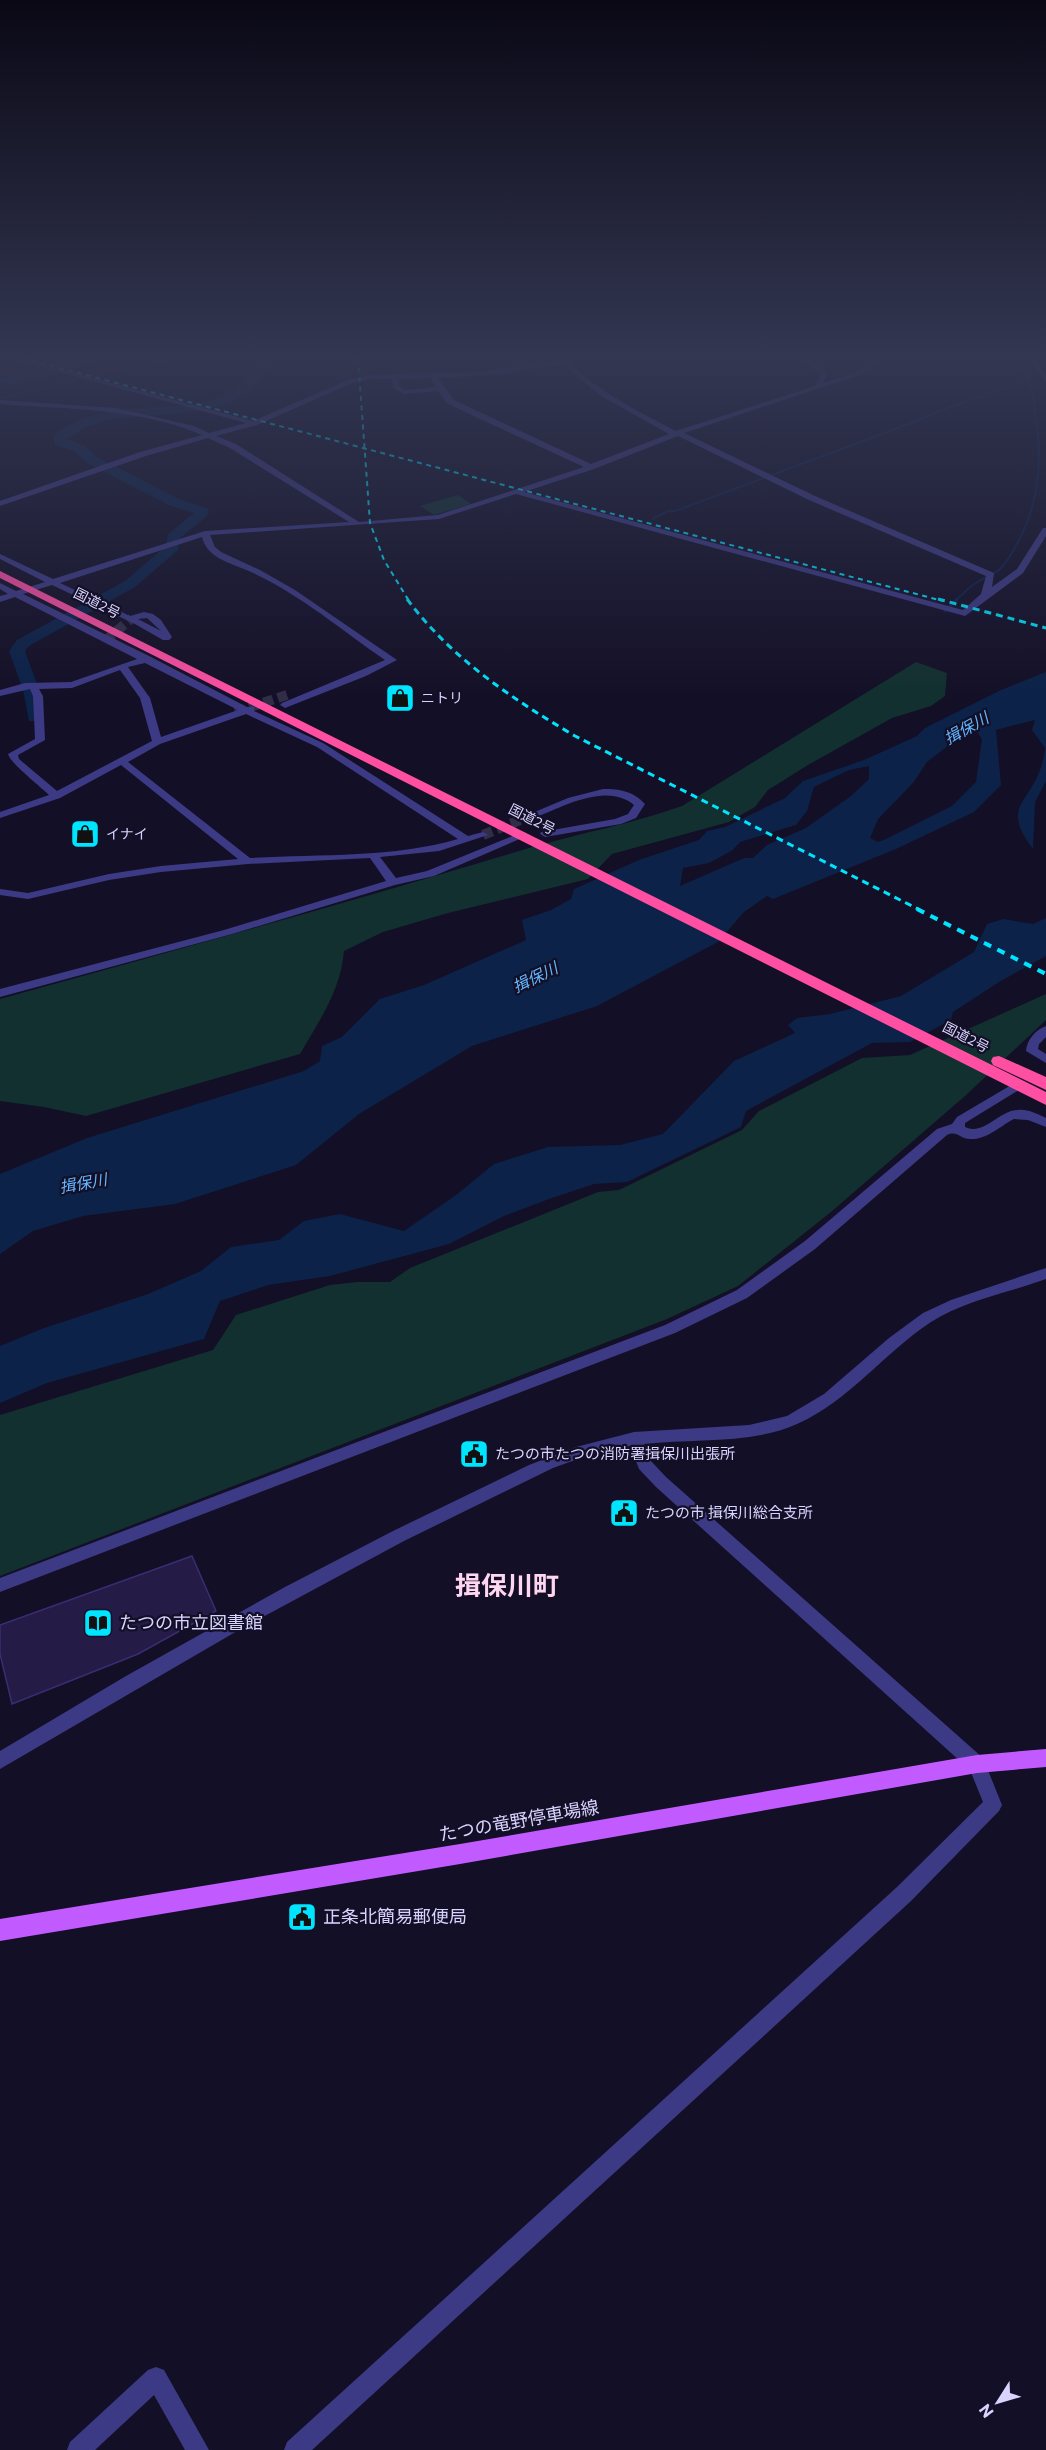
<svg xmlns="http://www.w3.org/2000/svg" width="1046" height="2450" font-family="Commissioner,'Noto Sans JP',sans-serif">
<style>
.green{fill:#12302f}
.water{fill:#0c2248;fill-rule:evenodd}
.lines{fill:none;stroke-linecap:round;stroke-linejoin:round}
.stream-far1{stroke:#0c2248;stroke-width:2}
.stream{stroke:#0c2248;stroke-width:3}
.river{fill:#0c2248;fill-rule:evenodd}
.building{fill:#241b47;stroke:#3b2d73;stroke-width:1.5}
.minor-tunnel{stroke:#312d47;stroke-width:10;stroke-dasharray:10 5;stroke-linecap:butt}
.minor{fill:#3d3a85;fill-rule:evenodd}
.major{fill:#c25bff;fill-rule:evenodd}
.highway{fill:#ff4fa3;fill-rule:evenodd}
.rail-far2{stroke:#00e5ff;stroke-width:2;stroke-dasharray:5 4.5;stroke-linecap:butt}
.rail-far1{stroke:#00e5ff;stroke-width:3;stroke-dasharray:7 5;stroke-linecap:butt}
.rail{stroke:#00e5ff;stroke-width:4;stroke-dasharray:8 7;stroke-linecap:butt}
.labels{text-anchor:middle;stroke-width:4.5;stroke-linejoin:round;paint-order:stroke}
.far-street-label{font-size:14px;fill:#d9d4ff;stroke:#130f26}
.far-poi-label{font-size:14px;fill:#d9d4ff;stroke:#130f26;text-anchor:start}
.poi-label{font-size:15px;fill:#d9d4ff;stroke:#130f26;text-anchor:start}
.water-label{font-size:16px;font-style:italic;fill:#62b6ff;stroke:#130f26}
.near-poi-label{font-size:18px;fill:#d9d4ff;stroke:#130f26;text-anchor:start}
.near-street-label{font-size:18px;fill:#d9d4ff;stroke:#130f26}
.near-district-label{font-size:26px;font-weight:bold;fill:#ffd6f0;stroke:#130f26}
</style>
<rect width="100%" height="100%" fill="#130f26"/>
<path class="green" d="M458 495 471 504 434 515 420 506Z
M916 662 947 673 945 696 931 706 892 718 808 765 768 790 755 807 729 822 612 854 588 879 448 913 383 932 344 951C341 990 319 1021 300 1054L86 1116 44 1107 0 1101V999C177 950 353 901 529 848 580 833 632 824 682 806Z
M1046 994V1020L965 1096 831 1212 738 1286 667 1319 0 1576V1415L213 1350 236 1315 330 1285 357 1282H390L410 1268 598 1192 619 1190 742 1130 759 1111 862 1058 910 1055Z"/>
<path class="water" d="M1046 672V781L1035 802 1033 849C1000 806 1030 803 1041 767 1043 762 1044 755 1045 748L1032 730 1035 720 996 730 1001 785 974 812 896 849 773 899 767 896 744 912 718 942 597 1006 472 1046 359 1114 296 1165 175 1204 83 1216 33 1231 0 1254V1174L87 1138 304 1071 320 1061 322 1046 342 1037 380 999 424 985 526 940 522 920 551 910 571 899 574 889 639 860 699 840 707 831 725 827 785 798 803 781 864 760 917 736 925 728 1001 690ZM977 732 982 739 976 782 952 806 886 839 878 842 870 838 878 819 913 783 927 762 953 742ZM869 766V779L851 796 806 828 767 845 753 858H744L680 886 683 868 709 863 733 850 740 842 796 825 807 811 814 787 849 770Z
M1046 918V956L999 982 953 1012 951 1020 910 1042 872 1043 746 1111 741 1127 627 1182 594 1184 549 1199 504 1216 449 1244 330 1276 268 1285 220 1301 204 1339 47 1383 0 1403V1346L44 1328 148 1294 201 1271 231 1247 279 1240 304 1221 340 1214 404 1231 456 1195 494 1164 548 1147 620 1145 663 1134 734 1061 795 1033 788 1025 797 1018 830 1014 901 996 974 952 987 924 1003 919 1033 924Z"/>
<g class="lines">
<path class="stream-far1" d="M0 399 99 373 182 358
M653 519 668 511H675L914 422C951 404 992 396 1028 377L1016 358
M955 601C962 595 968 588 976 583 983 578 993 575 1000 569 1009 560 1016 546 1022 534 1046 484 1041 430 1028 377"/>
<path class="stream" d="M945 611 957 599"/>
<path class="river" d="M82 358H99L97 361 45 378 0 387V379L38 372Z
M262 358H274L271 363 272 365 252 390 228 404 200 411 106 420 86 427 67 439 84 445 97 457 181 500 207 508 209 511 206 517 180 538 178 550 135 587 29 646 25 651 39 690 44 717 41 721H29L23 690 9 651 17 640 125 581 166 546 168 534 194 513 171 506 87 463 74 451 55 445 53 437C62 427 77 421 89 417 149 397 217 424 260 365L258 363Z"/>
</g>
<path class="building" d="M192 1556 216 1611 138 1654 12 1704 0 1654V1625Z"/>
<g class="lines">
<path class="minor-tunnel" d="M105 641 132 618
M235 712 287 695
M483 835 530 816"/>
<path class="minor" d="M8 358H18L253 421 348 380 371 375 475 372 579 358 568 362C600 392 637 411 676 431L815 386 821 374 802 358H809L827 372 823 383 855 373 877 358H884L871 369 859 375 684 433 815 496 994 573 992 587 1017 569 1043 528H1046V536L1023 573 965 616 516 494 439 519 210 535 215 547 221 552 260 570 295 590 397 660 366 676 285 708 280 705 282 703 385 660C340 629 295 590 244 569 227 562 207 557 202 537L60 583 130 616 144 612 153 614 161 620 172 637 169 640H163L135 624 52 585 23 594 151 657 247 707H254V711L323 743 468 836 483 832 488 835 439 851 380 857 396 878 427 871 520 833 524 832 529 835 434 876 395 885 232 934 0 997V989L224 930 386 881 370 858 248 864 161 872 109 880 28 899 0 895V889L28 893 109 874 161 866 238 859 121 765 60 798 0 818V812L49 795C40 786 10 763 8 754L35 739 33 696 30 689 0 696V690L25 683 71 682 137 659 15 597 0 602V596L8 594 0 589V583L16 591 45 582 0 559V554L53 579 205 531 349 522 230 448 208 438 146 456 0 506V501L140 452 202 435C139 408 67 409 0 404V400L116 408 194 426 209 433 246 423ZM562 364 601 396 669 434 591 464 454 400 438 378 501 374ZM431 378 436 387 405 390 399 386V379ZM371 379H392L393 388 404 394 438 391 448 404 584 467 438 515 359 522 236 444 216 436 257 425 352 383ZM678 436 809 500 986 576 981 594 963 610 524 492 594 469ZM147 618 161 631 138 619ZM145 663 238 710 161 737 150 698 128 667ZM120 670 140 698 152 741 57 791 19 759 18 755 45 740 43 696 39 689 72 688ZM246 714 317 747 458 839C394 858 317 854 250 858L128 762 160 744Z
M1029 358H1035L1046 375V382Z
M603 789C620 789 633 791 645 804L636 818 621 824 545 837 540 834 541 832 615 819 628 814 634 805C606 782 563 807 534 818L530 819 525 816 568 798Z
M1046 1026V1037L1039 1044 1038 1049 1046 1054V1063L1026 1051C1027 1040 1035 1030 1046 1026Z
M1018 1081 1024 1085 1022 1088 965 1123V1127C984 1136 999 1110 1018 1110 1028 1109 1037 1114 1046 1118V1127L1028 1120 1014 1119C1000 1126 987 1140 970 1139 960 1139 957 1130 947 1135L815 1249 747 1298 675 1333 0 1592V1578L665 1325 737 1290 805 1241 937 1129 952 1124 957 1117Z
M1046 1268V1279C1008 1293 965 1300 931 1322 884 1353 849 1401 797 1424 750 1445 694 1438 644 1444L650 1460 666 1477 983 1758 1002 1805 999 1811 911 1901 312 2450H284L287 2442 897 1887 983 1802 970 1770 656 1487 639 1469 630 1446 589 1455 553 1468 404 1541 244 1627 0 1769V1751L126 1676 285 1587 393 1531 529 1465 576 1447 634 1432 749 1425 787 1416 824 1394 889 1338 923 1313 951 1300Z
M156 2367 164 2370 209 2450H185L154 2395 95 2450H67L70 2442 148 2370Z"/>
<path class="major" d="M1046 1749V1767L977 1773 460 1864 0 1941V1919L460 1844 977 1755Z"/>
<path class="highway" d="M0 571 1046 1092V1105L0 578Z
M999 1056 1046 1077V1090L993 1065 991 1061 993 1057Z"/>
<path class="rail-far2" d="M22 358 943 601
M358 358 370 523 384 560 409 601"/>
<path class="rail-far1" d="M407 599C452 659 511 698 575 736L920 910
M938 599 1046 628"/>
<path class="rail" d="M917 909 1046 974"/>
</g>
<linearGradient id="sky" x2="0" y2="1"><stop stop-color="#0a0815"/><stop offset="0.51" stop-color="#333752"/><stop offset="1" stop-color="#333752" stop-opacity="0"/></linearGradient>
<rect width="1046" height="701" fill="url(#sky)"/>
<defs>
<g id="shop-square" transform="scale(1.5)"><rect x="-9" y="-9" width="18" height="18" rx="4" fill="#00e5ff" stroke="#130f26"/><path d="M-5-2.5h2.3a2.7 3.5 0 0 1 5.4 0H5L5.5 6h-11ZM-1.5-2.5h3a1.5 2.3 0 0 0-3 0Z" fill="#111"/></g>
<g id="civic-square" transform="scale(1.5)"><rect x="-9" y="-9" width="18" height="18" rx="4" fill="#00e5ff" stroke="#130f26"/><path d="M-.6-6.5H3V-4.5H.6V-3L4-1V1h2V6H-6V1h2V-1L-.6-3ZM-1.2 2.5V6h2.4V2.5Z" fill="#111"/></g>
<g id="library-square" transform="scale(1.5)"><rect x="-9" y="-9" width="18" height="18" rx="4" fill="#00e5ff" stroke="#130f26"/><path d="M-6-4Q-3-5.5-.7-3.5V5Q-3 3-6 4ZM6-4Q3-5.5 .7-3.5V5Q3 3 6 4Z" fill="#111"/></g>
</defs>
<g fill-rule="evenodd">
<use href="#shop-square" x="400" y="698"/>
<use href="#shop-square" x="85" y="834"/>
<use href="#civic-square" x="474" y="1454"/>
<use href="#civic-square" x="624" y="1513"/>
<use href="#library-square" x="98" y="1623"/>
<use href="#civic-square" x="302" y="1917"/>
</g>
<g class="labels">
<g class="far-street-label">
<text transform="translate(97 603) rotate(27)" y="5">国道2号</text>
<text transform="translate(532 819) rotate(27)" y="5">国道2号</text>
<text transform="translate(966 1037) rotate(27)" y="5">国道2号</text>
</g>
<g class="far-poi-label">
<text x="421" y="703">ニトリ</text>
<text x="106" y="839">イナイ</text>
</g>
<g class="poi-label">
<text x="495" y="1459">たつの市たつの消防署揖保川出張所</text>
<text x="645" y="1518">たつの市 揖保川総合支所</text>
</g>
<g class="water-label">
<text transform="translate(966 728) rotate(-29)" y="6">揖保川</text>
<text transform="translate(535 977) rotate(-26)" y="6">揖保川</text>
<text transform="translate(83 1183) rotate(-10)" y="6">揖保川</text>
</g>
<g class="near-poi-label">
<text x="119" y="1629">たつの市立図書館</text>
<text x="323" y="1923">正条北簡易郵便局</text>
</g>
<g class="near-street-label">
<text transform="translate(519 1821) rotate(-10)" y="6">たつの竜野停車場線</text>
</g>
<g class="near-district-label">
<text x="507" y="1595">揖保川町</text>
</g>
</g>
<g transform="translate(998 2402) rotate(233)" stroke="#130f26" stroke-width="4.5" paint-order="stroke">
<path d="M0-4.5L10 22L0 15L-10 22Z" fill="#d9d4ff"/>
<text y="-9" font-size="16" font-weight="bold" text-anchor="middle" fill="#d9d4ff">N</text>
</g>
</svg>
